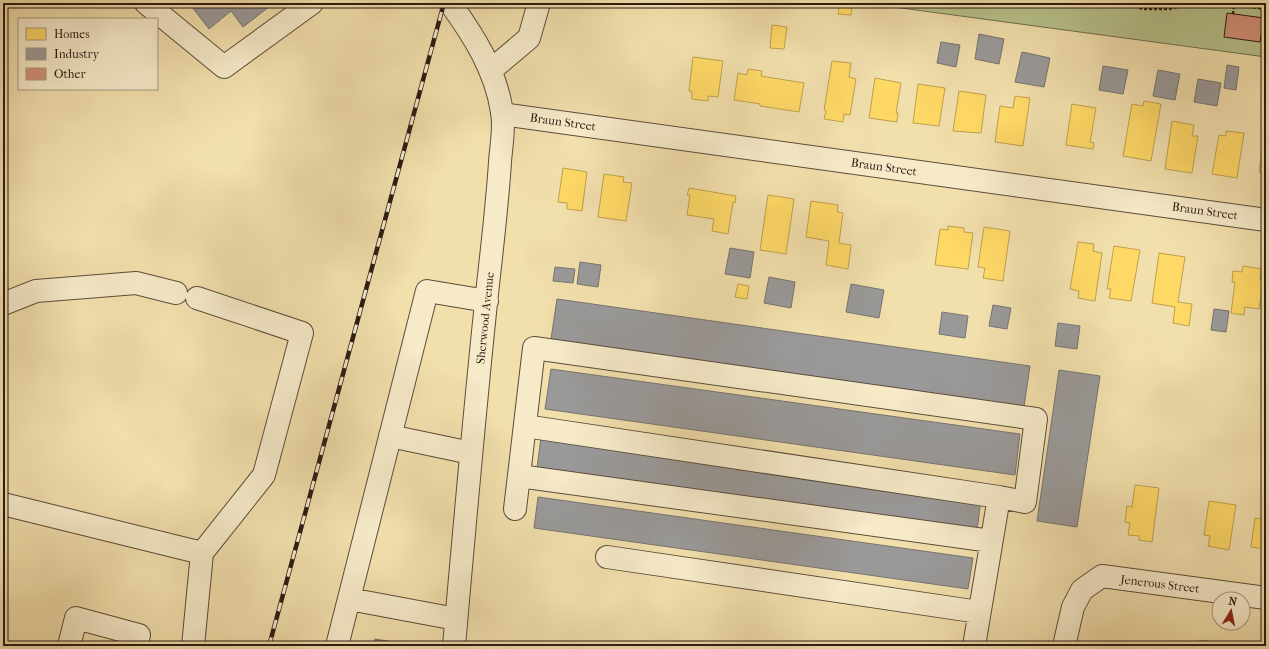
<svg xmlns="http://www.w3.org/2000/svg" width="1269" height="649" font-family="'IM FELL French Canon',serif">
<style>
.green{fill:#b7c28c;stroke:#716e50}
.homes{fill:#ffd966;stroke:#bfa04d}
.industry{fill:#999;stroke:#787371}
.building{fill:#d3917a;stroke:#2b1b14}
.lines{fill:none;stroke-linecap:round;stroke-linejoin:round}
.minor-casing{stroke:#5c4c3a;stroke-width:24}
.path{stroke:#2b1b14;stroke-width:2.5;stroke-dasharray:3 2;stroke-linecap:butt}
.minor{stroke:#f6eac9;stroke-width:22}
.rail-casing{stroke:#2b1b14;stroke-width:4.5}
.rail{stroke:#f6eac9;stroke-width:3;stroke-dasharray:9;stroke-linecap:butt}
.labels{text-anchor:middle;stroke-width:4;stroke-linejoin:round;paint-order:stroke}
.street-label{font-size:12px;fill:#2b1b14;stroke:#f6eac9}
</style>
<rect width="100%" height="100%" fill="#f1dfac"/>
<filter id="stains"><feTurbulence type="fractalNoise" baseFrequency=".005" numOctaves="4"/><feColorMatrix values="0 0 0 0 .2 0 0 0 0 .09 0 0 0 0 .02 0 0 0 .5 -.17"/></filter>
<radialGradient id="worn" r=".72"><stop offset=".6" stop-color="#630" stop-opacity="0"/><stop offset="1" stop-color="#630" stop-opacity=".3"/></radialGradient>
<path class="green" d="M864 3H1266V57Z"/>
<path class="homes" d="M839 4 852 6 851 15 838 14Z
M772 25 787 27 784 49 770 48Z
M693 57 723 61 718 97 708 96V101L692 99V92L689 91Z
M832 61 851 63 849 77 856 79 850 115 844 114 843 122 824 119 826 111 824 110Z
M748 69 762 71 761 76 804 83 799 112 760 106V104L734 100 738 73 747 75Z
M875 78 901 83 896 113H898L897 122 869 118Z
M918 84 945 88 939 126 913 123Z
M959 91 986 95 981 133 953 131Z
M1015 96 1030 98 1023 146 995 142 1000 106 1013 108Z
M1144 101 1161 104 1151 161 1123 156 1132 104 1143 106Z
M1072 104 1096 108 1090 142 1094 143 1093 149 1066 145Z
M1172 121 1194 125 1192 136H1198L1192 173 1165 169Z
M1226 131 1244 133 1237 178 1212 174 1219 135 1226 136Z
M1263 144H1266V174L1259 172Z
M563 168 587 172 582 211 567 209V203L558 202Z
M604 174 624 177 623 182 632 183 626 221 598 217Z
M689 188 736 196 735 203 733 202 728 234 712 231 714 219 687 215 690 195H687Z
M768 195 794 199 786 254 760 250Z
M811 201 838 205 837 212 843 213 839 243 851 245 848 269 826 265 829 241 806 237Z
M948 226 964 228V232L973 233 968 269 935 265 940 229 948 230Z
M984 227 1010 231 1003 281 983 278 985 268 978 267Z
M1078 242 1094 244 1093 251 1102 253 1095 301 1078 298 1079 291 1070 289Z
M1114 246 1140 250 1131 301 1109 298 1111 289H1107Z
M1159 253 1185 257 1178 302 1192 304 1189 326 1173 323 1175 307 1152 303Z
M1243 266 1261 269 1260 280H1263L1259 309 1245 307 1244 315 1231 313 1235 282H1232L1233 271 1242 272Z
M738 284 749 286 747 299 735 297Z
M1135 485 1159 488 1152 542 1139 540V536L1128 535 1130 523 1125 522 1127 506 1132 507Z
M1209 501 1236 505 1229 550 1208 546 1210 536 1204 535Z
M1255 518 1266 520V549L1251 547Z
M1199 640 1215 642 1214 646H1199Z"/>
<path class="industry" d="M189 3H274L243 27 231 11 209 29Z
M979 34 1004 39 999 64 975 59Z
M941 42 960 45 956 67 937 63Z
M1022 52 1050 58 1044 87 1015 82Z
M1227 65 1239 67 1236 90 1224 88Z
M1103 66 1128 70 1123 94 1099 90Z
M1158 70 1180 74 1175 100 1153 96Z
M1198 79 1221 83 1217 106 1194 102Z
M730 248 754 252 750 278 725 274Z
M580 262 601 265 598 287 577 284Z
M555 267 575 269 573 283 553 281Z
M769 277 795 282 791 308 764 303Z
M851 284 884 290 879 318 846 312Z
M557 299 1030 366 1024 407 551 339Z
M993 305 1011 308 1007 329 989 326Z
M1214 309 1229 311 1226 332 1211 330Z
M942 312 968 316 965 338 939 334Z
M1058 323 1080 326 1077 349 1055 346Z
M551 369 1020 434 1015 475 545 409Z
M1059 370 1100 376 1077 527 1037 521Z
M541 437 981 499 977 531 537 468Z
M538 497 973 558 968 589 534 528Z
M375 639 418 646H374Z"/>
<path class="building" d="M1227 13 1264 18 1260 42 1224 37Z"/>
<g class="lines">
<g class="minor-casing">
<path id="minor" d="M146 3 224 67 312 3
M450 3C474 36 496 71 502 112 505 128 501 146 500 162 497 209 491 256 486 303 474 417 464 532 454 646
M490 71 529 38 539 3
M502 114 1266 220
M197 298 302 333 264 475 202 553
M3 304 36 291 136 283 176 293
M525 426 999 497
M390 436 471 453
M519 476 991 541
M3 504 202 553 193 646
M515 509 534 348 1036 419 1025 502 999 497 974 646
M607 557 979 612
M349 599 456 619
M69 646 76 618 139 635 136 646
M337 646 427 291 487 301
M1064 646 1073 607 1082 590 1102 576 1266 598"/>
</g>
<path class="path" d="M1125 3 1143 9H1169L1191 4 1220 3 1266 9
M1233 14 1234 5"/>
<use href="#minor" class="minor"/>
<g class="rail-casing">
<path id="rail" d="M269 646 444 3"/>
</g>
<use href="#rail" class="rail"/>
</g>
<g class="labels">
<g class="street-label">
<text transform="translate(563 122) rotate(8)" y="4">Braun Street</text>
<text transform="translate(884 167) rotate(8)" y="4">Braun Street</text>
<text transform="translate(1205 211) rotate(8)" y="4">Braun Street</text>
<text transform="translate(485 318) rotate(-84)" y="4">Sherwood Avenue</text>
<text transform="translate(1160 584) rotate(7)" y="4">Jenerous Street</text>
</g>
</g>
<rect width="1269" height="649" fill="none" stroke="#f1dfac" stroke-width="16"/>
<rect x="4" y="4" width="1261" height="641" fill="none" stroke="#2b1b14" stroke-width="2"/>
<rect x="8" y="8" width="1253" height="633" fill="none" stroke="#2b1b14"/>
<rect x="18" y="18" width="140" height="72" fill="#f6eac9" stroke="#a59781"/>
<rect x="26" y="28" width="20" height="12" fill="#ffd966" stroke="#a59781"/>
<text x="54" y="38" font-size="12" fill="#2b1b14">Homes</text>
<rect x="26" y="48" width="20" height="12" fill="#999999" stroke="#a59781"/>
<text x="54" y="58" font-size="12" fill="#2b1b14">Industry</text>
<rect x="26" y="68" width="20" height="12" fill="#d3917a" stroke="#a59781"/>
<text x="54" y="78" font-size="12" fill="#2b1b14">Other</text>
<g transform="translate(1231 611) rotate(10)"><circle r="19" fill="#f6eac9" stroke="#a59781"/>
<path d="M0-3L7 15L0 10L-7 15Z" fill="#8f2418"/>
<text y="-6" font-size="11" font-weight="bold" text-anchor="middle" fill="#2b1b14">N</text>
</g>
<rect width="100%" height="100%" filter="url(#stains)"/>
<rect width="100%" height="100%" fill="url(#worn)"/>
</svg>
